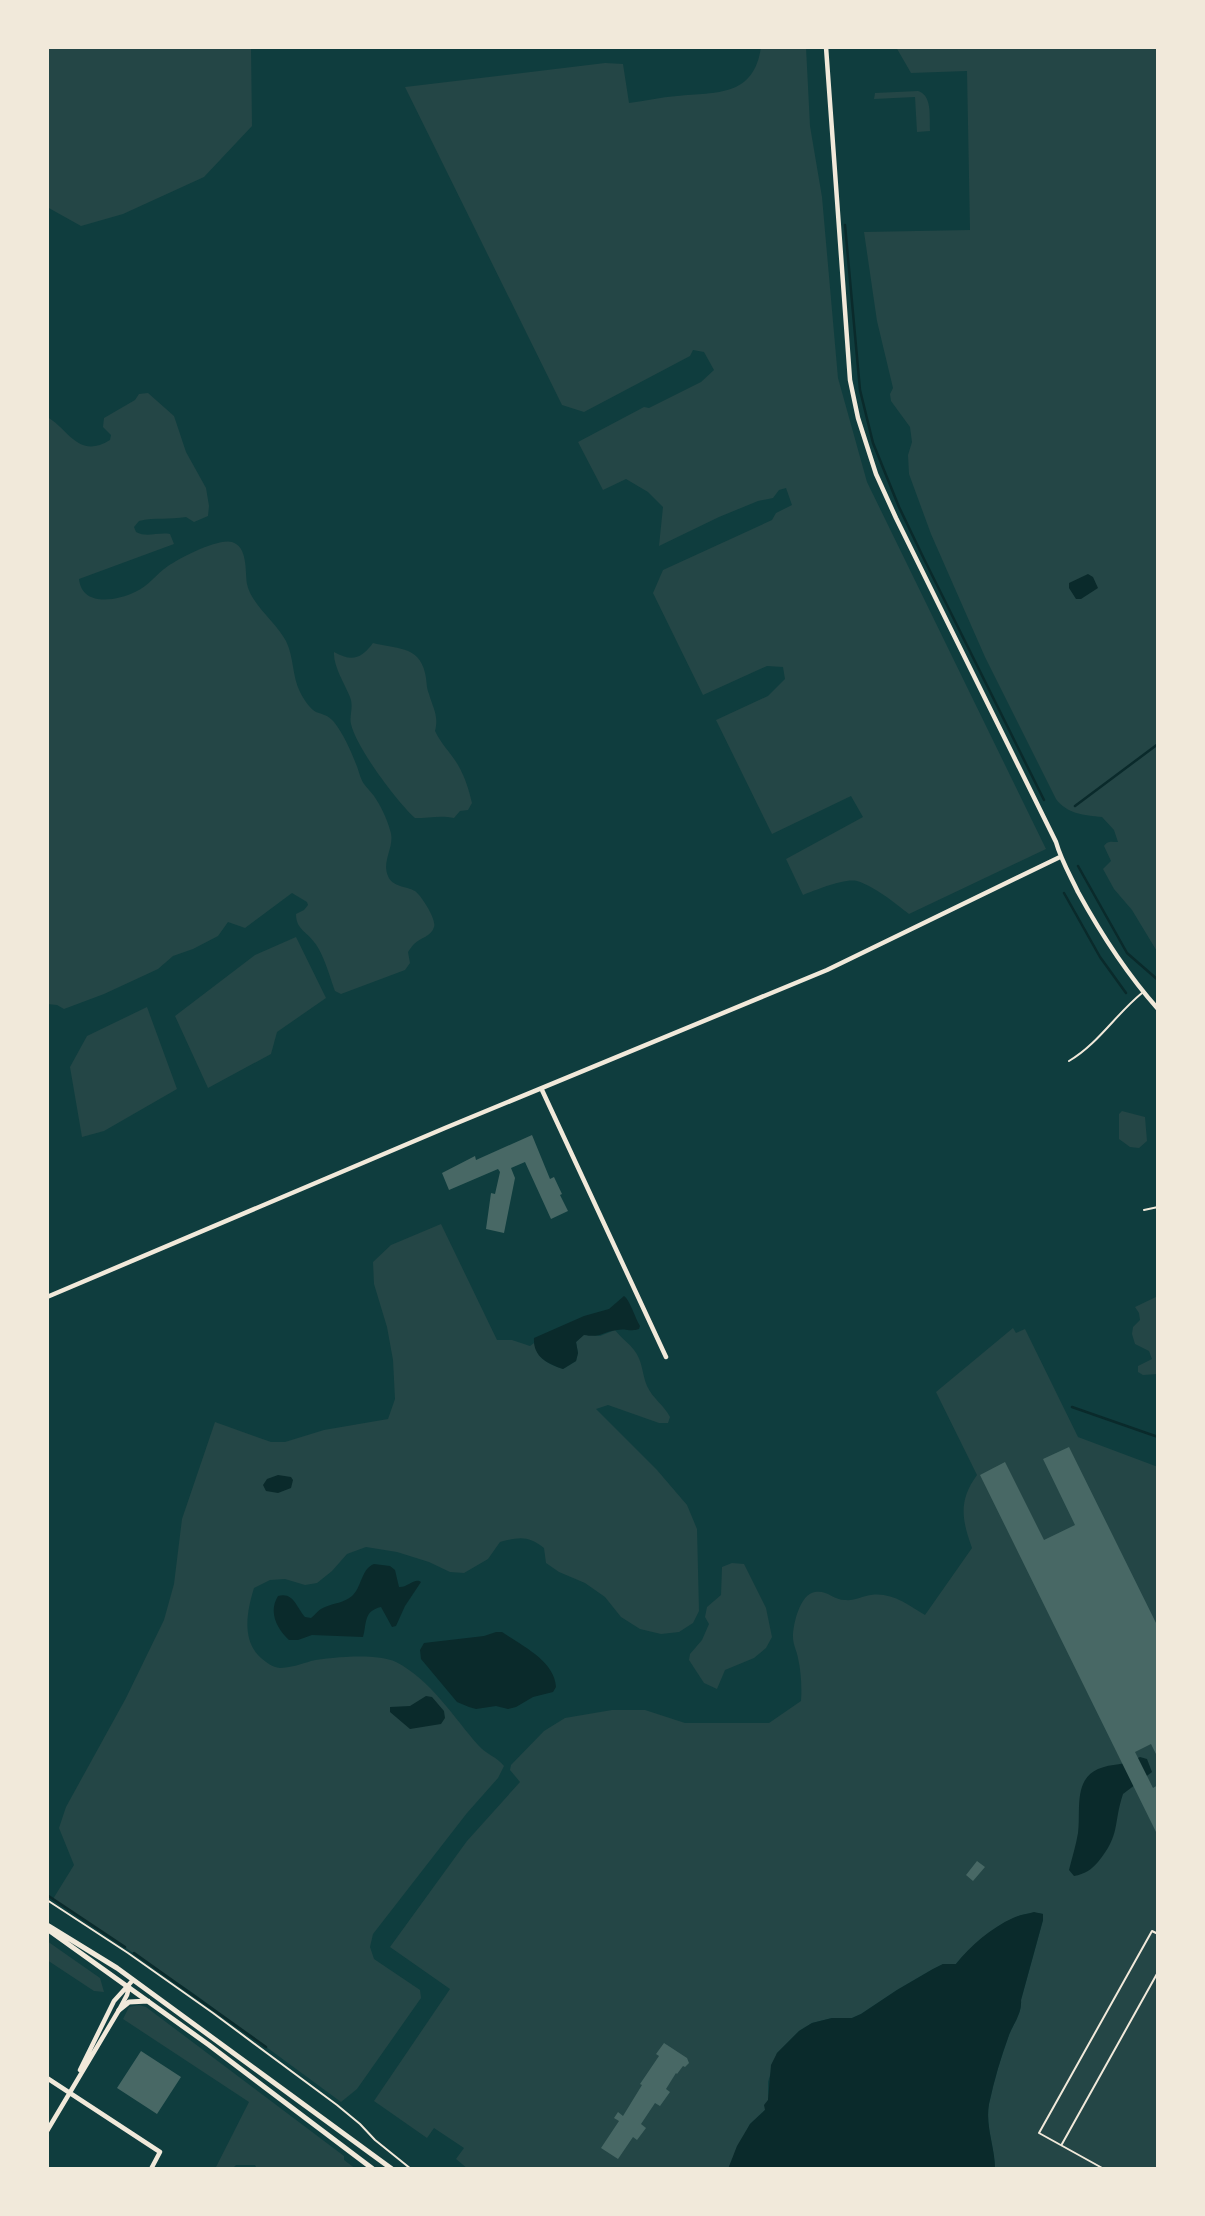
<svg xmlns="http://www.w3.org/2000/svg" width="1205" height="2216" font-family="'Roboto Condensed',sans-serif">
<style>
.green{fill:#244646}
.water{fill:#0a2a2b}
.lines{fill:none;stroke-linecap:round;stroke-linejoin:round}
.stream{stroke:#0a2a2b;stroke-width:2.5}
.building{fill:#486865}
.path{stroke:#f1e9da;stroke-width:2}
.service{stroke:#f1e9da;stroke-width:2}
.minor{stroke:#f1e9da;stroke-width:4.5}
.secondary{stroke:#f1e9da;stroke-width:5}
</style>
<rect width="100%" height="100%" fill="#0f3d3e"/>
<path class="green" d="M47 47H251L252 126 204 177 123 214 81 226 47 207Z
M761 47H806L810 126 822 197 838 378 867 482 1046 849 909 914C895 903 874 886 857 881 844 878 816 890 803 895L786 859 863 817 851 796 772 834 716 720 768 696 785 679 783 667 767 666 703 695 653 593 663 570 772 520 776 513 792 505 786 488 779 490 773 498 758 501 719 517 659 546 663 507 648 492 626 479 603 490 578 442 644 407 649 408 701 382 714 370 704 352 693 350 690 356 584 412 562 405 405 87 605 63 623 64 629 103C645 101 661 97 677 96 717 92 754 97 761 47Z
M896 47H1158V953L1132 910 1114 889 1103 869 1111 861 1104 846C1108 840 1112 842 1118 842L1114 830 1102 817C1084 815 1067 814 1056 799L985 657 931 534 909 474 908 455 912 442 910 427 891 401 890 394 893 388 877 321 864 232 970 230 967 71 911 73Z
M918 91C933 96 929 117 930 131L917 132 915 97 874 99 875 93Z
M148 393 174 416 186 452 206 488 209 506 208 516 194 522 186 517C170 520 155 517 139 521L134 527 136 532C147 538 157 532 170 534L174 544 79 579C82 607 116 601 135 592 149 586 156 574 168 566 180 558 218 538 232 542 248 547 245 571 247 584 251 604 276 622 286 641 294 657 292 676 300 692 303 698 310 709 316 712 324 715 328 715 334 722 343 733 351 751 356 764 359 771 360 778 364 784 367 788 371 792 374 796 381 806 387 819 390 830 396 846 381 860 388 876 392 887 406 886 415 891 421 895 437 920 434 927 432 936 420 938 414 944 412 946 410 949 408 952L410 963 405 970 341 994 335 991C330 977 323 952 314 942 306 931 296 929 296 914L304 910 308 905 307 902 292 893 245 928 228 922 218 936 193 949 173 956 158 969 104 994 64 1009 57 1005 47 1004V417C68 428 78 460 110 440L111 435 103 427 104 418 135 400 139 394Z
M373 643C394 649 419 645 425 673 427 680 426 687 429 694 433 708 439 716 435 731 441 744 451 753 458 765 465 777 469 790 472 803L468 810 460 811 454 818C441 815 429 818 415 818 397 802 356 747 351 724 349 716 354 707 350 697 345 684 333 666 334 652 352 662 361 659 373 643Z
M296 937 326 998 277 1032 271 1054 208 1088 175 1016 255 955Z
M147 1007 177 1089 104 1131 82 1137 70 1067 87 1036Z
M1122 1111 1145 1117 1147 1141 1139 1148 1130 1147 1119 1139V1114Z
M441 1224 497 1340H512L530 1346 534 1343C539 1359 547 1364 563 1369L576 1361 578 1353 576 1342 584 1334 600 1336 615 1330C621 1338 629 1343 634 1350 643 1361 642 1375 647 1386 653 1399 664 1405 670 1417L668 1423H659L608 1405 596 1409 657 1470 687 1505 697 1529 699 1611 693 1623 679 1632 661 1634 640 1629 621 1617 605 1597 585 1583 559 1572 546 1563 544 1548C528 1535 519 1537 500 1542L488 1559 464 1573 450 1572 429 1562 397 1552 366 1547 347 1554 332 1571 317 1583 305 1585 285 1579 270 1580 254 1588C247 1611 241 1640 261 1658 267 1663 272 1667 280 1668 289 1668 302 1664 311 1661 332 1657 377 1653 396 1662 431 1680 454 1718 479 1746 486 1754 497 1757 504 1766L498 1778 467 1813 373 1934 370 1947 374 1959 420 1990 421 1998 357 2089 341 2102 193 1993 53 1899 74 1865 59 1828 66 1807 126 1698 164 1620 174 1584 182 1519 215 1422 271 1442H285L324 1430 388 1419 395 1399 393 1360 387 1327 374 1284 373 1262 391 1245Z
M1158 1296V1374L1143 1375 1138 1372V1366L1152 1359 1149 1351 1135 1344 1132 1334 1133 1327 1140 1320 1139 1313 1135 1307Z
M1013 1328 1016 1333 1025 1329 1078 1437 1158 1467V2169H995C995 2147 985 2126 989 2104 994 2080 1001 2057 1009 2035 1014 2022 1022 2014 1021 2000L1043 1920V1914C1014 1907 973 1943 956 1964H943L933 1969 897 1990 861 2014 852 2018H832L812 2023 799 2031 777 2053 768 2082V2100L765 2110 750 2124 728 2169H468L456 2159 464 2148 434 2128 427 2138 374 2101 450 1989 390 1947 467 1841 520 1782 510 1770 511 1765 544 1731 565 1718 612 1710H645L685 1723H769L801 1701C802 1687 801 1671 798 1658 797 1651 793 1645 793 1637 793 1624 800 1594 815 1592 827 1590 834 1600 845 1600 855 1601 862 1596 871 1595 892 1592 908 1605 925 1615L972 1548C962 1520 958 1501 977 1475L936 1392Z
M732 1563 744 1564 766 1608 772 1637 766 1648 754 1658 725 1670 717 1689 704 1683 689 1660 690 1654 702 1640 709 1624 705 1617 707 1607 721 1595 722 1567Z
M47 1941 100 1978 104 1992 94 1991 47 1960Z
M139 2005 146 2007 344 2156V2160L356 2169H257L255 2165H236L232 2169H215L249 2102 123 2019 129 2007Z"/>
<path class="water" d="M1088 574 1093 577 1098 588 1081 599H1076L1069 588V583Z
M624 1296C630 1300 635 1318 640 1326L639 1329C631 1332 625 1328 617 1330 602 1332 601 1338 584 1335L576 1342 578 1353 576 1361 563 1369C547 1363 533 1357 534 1338L584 1316 609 1309Z
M278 1475 291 1477 293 1480 291 1488 278 1493 266 1491 263 1485 267 1479Z
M374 1564 390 1566 395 1570 399 1587C407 1588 415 1577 421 1582L405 1606 396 1626 392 1627 381 1607C363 1611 367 1624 363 1637L312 1635 298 1640H289C277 1629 268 1612 278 1596 294 1592 296 1607 305 1617L311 1618C316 1614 319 1609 325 1607 334 1603 344 1603 352 1596 362 1587 361 1569 374 1564Z
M496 1632H502C521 1645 555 1661 556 1687L553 1692 533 1697 516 1707 508 1709 496 1706 476 1709 469 1707 457 1702 421 1659 420 1650 424 1643 484 1636Z
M426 1696 432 1697 444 1711 445 1718 441 1724 410 1729 390 1712V1707L410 1706Z
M1140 1757 1147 1759 1152 1772 1123 1794C1113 1824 1121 1834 1098 1862 1091 1870 1085 1874 1074 1876L1069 1870C1072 1858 1076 1845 1078 1833 1081 1812 1073 1780 1098 1769 1112 1763 1125 1766 1140 1757Z
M1034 1912 1043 1914V1920L1021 2000C1022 2014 1014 2022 1009 2035 1001 2057 994 2080 989 2104 985 2126 995 2147 995 2169H728L737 2146 750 2124 765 2110 764 2105 768 2100 771 2065 777 2053 799 2031 812 2023 832 2018H852L861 2014 897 1990 933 1969 943 1964H956C970 1946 991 1928 1013 1918 1019 1915 1027 1914 1034 1912Z"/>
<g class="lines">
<path class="stream" d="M845 225 860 390 873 443 899 507 924 559 1044 800
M1075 806 1158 744
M1078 866 1127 953 1158 980
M1064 893 1100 957 1126 993
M1072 1407 1158 1437
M47 1895 125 1947
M134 1953 266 2047"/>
</g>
<path class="building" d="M532 1135 550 1179 554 1177 562 1194 560 1195 568 1211 551 1219 525 1162 511 1168 515 1178 504 1233 486 1229 491 1193 495 1194 500 1172 498 1169 449 1190 442 1173 475 1156 476 1160Z
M1069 1447 1158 1627V1758L1151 1744 1135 1752 1153 1788 1158 1785V1836L980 1475 1005 1462 1044 1540 1075 1525 1043 1459Z
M977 1861 985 1867 973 1881 966 1875Z
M664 2043 687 2058 689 2063 685 2067 683 2066 677 2074 676 2073 666 2089 670 2092 660 2106 655 2103 641 2124 646 2128 637 2140 633 2137 618 2159 601 2148 619 2121 614 2118 618 2112 623 2116 642 2085 640 2084 659 2056 656 2054Z
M141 2051 181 2077 157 2114 117 2088Z"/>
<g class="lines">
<path class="path" d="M47 1900 128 1953 213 2013 337 2105 360 2124 375 2140 411 2169"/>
<path class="service" d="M1069 1061C1098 1044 1116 1014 1142 993
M1144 1210 1158 1207
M1062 2144 1158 1972
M1104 2169 1039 2133 1152 1931 1158 1934"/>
<path class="minor" d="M826 47 850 380 858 418 876 474 896 518 1056 842C1061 860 1070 875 1078 892 1101 934 1126 973 1158 1009
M542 1090 666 1357
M47 1297 445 1128 827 970 1060 857
M80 2070 114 2001 133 1980
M47 2078 160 2152 151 2169
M47 2131 119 2010 127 1995 129 1987"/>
<path class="secondary" d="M47 1925 117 1968 392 2169
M47 1929 209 2045 373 2169
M119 2010 129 2002 148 2001"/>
</g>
<rect width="1205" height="2216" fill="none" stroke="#f1e9da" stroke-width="98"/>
</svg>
